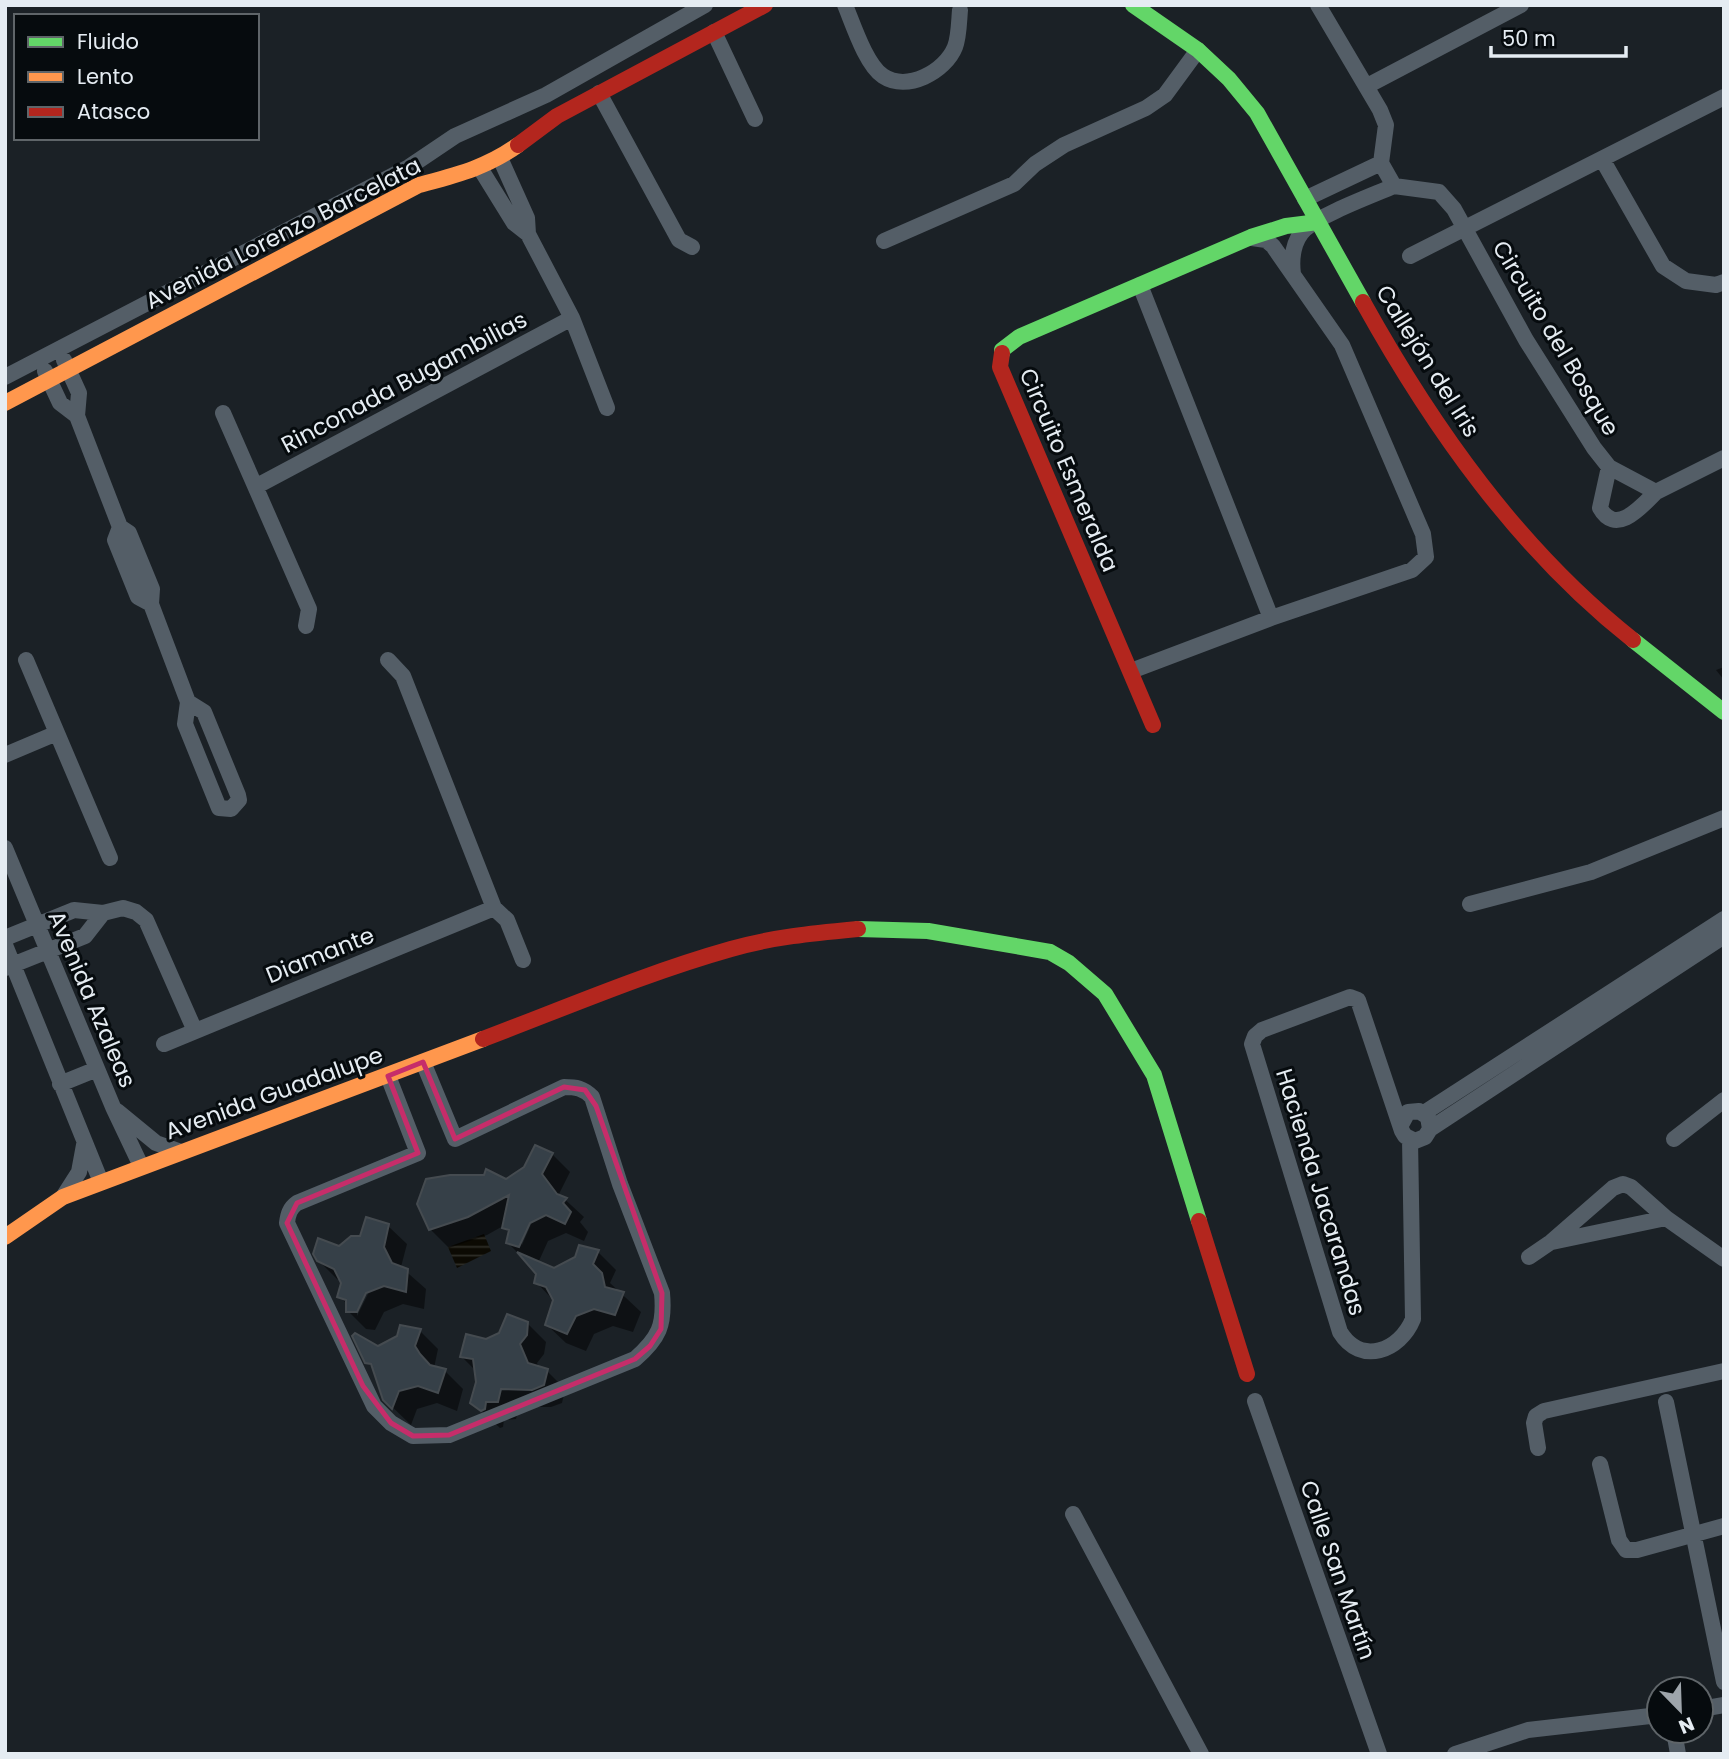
<svg xmlns="http://www.w3.org/2000/svg" width="1729" height="1759" font-family="Poppins,sans-serif">
<style>
.water{fill:url(#water-rules)}
.shadow{fill:#0007;fill-rule:evenodd}
.building{fill:#364048;stroke:#454b50;stroke-width:2}
.lines{fill:none;stroke-linecap:round;stroke-linejoin:round}
.street{stroke:#545e67;stroke-width:16}
.fast{stroke:#63d668;stroke-width:16}
.slow{stroke:#ff974d;stroke-width:16}
.jam{stroke:#b3261e;stroke-width:16}
.marked{fill:none;stroke:#c62d6a;stroke-width:5;stroke-linejoin:round}
.labels{text-anchor:middle;stroke-width:6;stroke-linejoin:round;paint-order:stroke}
.street-label{font-size:23px;fill:#e5ecf2;stroke:#060b0e}
</style>
<defs>
<pattern id="water-rules" width="6" height="5" patternUnits="userSpaceOnUse" patternTransform="scale(1.75)"><rect width="6" height="5" fill="#0c0a03"/><path d="M0 2.5h6" fill="none" stroke="#2f2e28"/></pattern>
</defs>
<rect width="100%" height="100%" fill="#1b2126"/>
<path class="water" d="M484 1234 491 1251 457 1268 448 1247Z"/>
<path class="shadow" d="M1724 667V680L1716 670Z
M552 1154 570 1172 559 1194 584 1217 580 1222 588 1232 584 1241 566 1233 548 1241 538 1263 554 1270 598 1252 616 1270 610 1283 641 1312 633 1332 613 1326 594 1334 586 1351 566 1343 547 1325 554 1301 536 1282 538 1273 507 1242 510 1233 503 1226 487 1235 449 1248 430 1229ZM535 1215 522 1245V1236Z
M388 1226 407 1244 401 1267 426 1289 424 1309 403 1304 384 1312 375 1330 366 1329 348 1311V1305L339 1296 342 1281 337 1279 318 1260 339 1248ZM369 1285 372 1286 357 1316V1308Z
M527 1323 546 1342 544 1354 537 1363 539 1368 547 1371 565 1389 562 1403 551 1407H519L516 1419 504 1420 503 1427 500 1428 472 1402 478 1382 476 1371 462 1357 486 1341Z
M420 1331 438 1349 434 1368 445 1371 463 1389 457 1411 437 1403 417 1409 411 1425 384 1399 375 1370 367 1362 378 1348Z"/>
<path class="building" d="M535 1145 553 1153 542 1174 557 1194 567 1198 563 1203 571 1212 565 1224 546 1215 530 1223 519 1247 506 1243 509 1230 502 1228 509 1195 468 1217 429 1230 417 1204 426 1179 450 1175H484L486 1169 506 1179 524 1167Z
M366 1217 389 1224 384 1247 392 1263 408 1269 406 1292 384 1286 366 1293 357 1312H346V1300L337 1297 341 1283 334 1269 317 1261 313 1254 318 1238 339 1246 351 1236H360Z
M579 1245 599 1250 593 1264 602 1273 605 1287 624 1292 615 1315 594 1309 576 1316 567 1334 545 1325 553 1300 546 1287 534 1283 536 1274 517 1252 554 1268 575 1257Z
M507 1314 528 1322 527 1335 520 1344 528 1363 548 1369 544 1385 532 1390 501 1389 498 1402H486L485 1409 481 1411 470 1403 476 1382 473 1359 460 1357 466 1334 486 1339 499 1333Z
M400 1325 421 1329 415 1346 420 1354 430 1365 446 1369 438 1393 418 1386 399 1391 392 1409 383 1400 371 1364 365 1363 352 1336 355 1333 378 1346 397 1336Z"/>
<g class="lines">
<path class="street" d="M845 5C853 24 866 65 883 76 907 92 945 72 955 47 959 37 959 21 960 10
M1318 5 1380 110 1386 125 1381 163 1394 186 1439 192 1454 209 1526 340 1594 448 1609 467 1656 492 1724 458
M714 32 755 119
M1367 86 1521 5
M599 93 679 240 692 247
M500 158 527 218 528 234 572 318 607 408
M1602 159 1663 266 1686 281 1716 285 1724 282
M480 168 514 223 528 234
M1305 199 1381 163
M884 241 1014 184 1035 164 1064 145 1146 108 1165 95 1198 50
M1410 256 1724 97
M1293 274C1291 259 1293 240 1305 229 1322 214 1371 196 1394 186
M1140 285 1271 618
M64 360 79 393 77 416 120 527 129 533 152 589 151 604 188 702 185 724 219 808 231 809 239 800 238 795 204 712 188 702
M45 371 60 403 77 416
M5 377 409 167 455 136 546 95 705 5
M223 413 309 609 306 626
M1609 467 1600 508C1616 537 1642 506 1656 492
M257 486 572 318
M120 527 115 540 138 597 151 604
M26 660 110 858
M388 660 403 676 494 908 507 920 523 960
M1131 671 1271 618 1412 570 1426 557 1423 534 1342 345 1273 246 1266 240 1252 238
M5 755 57 733
M5 848 113 1107 141 1166
M1470 904 1591 872 1724 818
M5 938 74 910 103 913 123 908 136 912 146 920 195 1031
M5 945 101 1182
M5 968 85 936 103 913
M164 1044 494 908
M388 1076 418 1153 297 1203C290 1208 288 1214 287 1223L374 1406 391 1423 413 1436 449 1435 635 1359C659 1338 665 1325 662 1293L620 1184 592 1097C583 1088 576 1087 564 1087L455 1139 423 1062
M60 1084 97 1069
M117 1111 156 1143 181 1152
M1424 1113 1724 919
M1401 1125 1408 1112 1419 1111 1428 1117 1430 1129 1425 1137 1415 1141 1405 1136 1402 1131 1358 1000 1350 997 1262 1030 1255 1036 1252 1044 1340 1332C1361 1366 1400 1351 1413 1319L1410 1139
M1430 1129 1724 936
M1674 1139 1724 1100
M63 1197 79 1172 84 1145
M1552 1242 1666 1218
M1529 1257 1551 1242 1613 1188 1623 1184 1631 1187 1666 1218 1724 1259
M1255 1401 1379 1754
M1666 1402 1724 1682
M1538 1448 1534 1423 1536 1416 1544 1411 1724 1371
M1600 1464 1619 1540 1626 1550H1637L1724 1526
M1073 1514 1201 1754
M1701 1709 1724 1705
M1674 1731 1678 1754
M1455 1754 1528 1730 1659 1715"/>
<path class="fast" d="M1133 5 1198 50 1229 79 1257 113 1363 302
M1002 353V350L1019 337 1251 237 1286 226 1318 222
M1633 640 1724 712
M858 929 928 931 1050 952 1069 963 1105 994 1154 1075 1199 1221"/>
<path class="slow" d="M5 403 419 185C456 175 486 168 518 145
M5 1237 63 1197 483 1039"/>
<path class="jam" d="M518 145 557 116 765 5
M1363 302C1433 428 1519 550 1633 640
M1002 353 1000 367 1153 725
M483 1039C565 1008 646 973 731 949 772 937 816 933 858 929
M1199 1221 1247 1374"/>
</g>
<path class="marked" d="M423 1062 455 1139 564 1087 585 1090 596 1106 662 1293 661 1329 650 1346 635 1359 449 1435 413 1436 391 1423 363 1386 287 1223 297 1203 418 1153 388 1076Z"/>
<g class="labels">
<g class="street-label">
<text transform="translate(283 233) rotate(-27)" y="8">Avenida Lorenzo Barcelata</text>
<text transform="translate(1556 338) rotate(59)" y="8">Circuito del Bosque</text>
<text transform="translate(1428 361) rotate(58)" y="8">Callejón del Iris</text>
<text transform="translate(404 382) rotate(-28)" y="8">Rinconada Bugambilias</text>
<text transform="translate(1069 470) rotate(67)" y="8">Circuito Esmeralda</text>
<text transform="translate(320 955) rotate(-22)" y="8">Diamante</text>
<text transform="translate(92 999) rotate(67)" y="8">Avenida Azaleas</text>
<text transform="translate(274 1093) rotate(-20)" y="8">Avenida Guadalupe</text>
<text transform="translate(1321 1192) rotate(73)" y="8">Hacienda Jacarandas</text>
<text transform="translate(1338 1570) rotate(71)" y="8">Calle San Martín</text>
</g>
</g>
<rect width="1729" height="1759" fill="none" stroke="#e5ecf2" stroke-width="14"/>
<rect x="14" y="14" width="245" height="126" fill="#060b0e" stroke="#5f6569" stroke-width="2"/>
<rect x="28" y="37" width="35" height="10" fill="#63d668" stroke="#5f6569" stroke-width="2"/>
<text x="77" y="49" font-size="21" fill="#e5ecf2">Fluido</text>
<rect x="28" y="72" width="35" height="10" fill="#ff974d" stroke="#5f6569" stroke-width="2"/>
<text x="77" y="84" font-size="21" fill="#e5ecf2">Lento</text>
<rect x="28" y="107" width="35" height="10" fill="#b3261e" stroke="#5f6569" stroke-width="2"/>
<text x="77" y="119" font-size="21" fill="#e5ecf2">Atasco</text>
<g transform="translate(1680 1710) rotate(157)"><circle r="33" fill="#060b0e" stroke="#5f6569" stroke-width="2"/>
<path d="M0-5L12 26L0 18L-12 26Z" fill="#9ea5ab"/>
<text y="-10" font-size="19" font-weight="bold" text-anchor="middle" fill="#e5ecf2">N</text>
</g>
<path d="M1491 46v10h135v-10" fill="none" stroke="#e5ecf2" stroke-width="3.5"/>
<text x="1502" y="46" font-size="21" fill="#e5ecf2" stroke="#060b0e" stroke-width="5" paint-order="stroke">50 m</text>
</svg>
